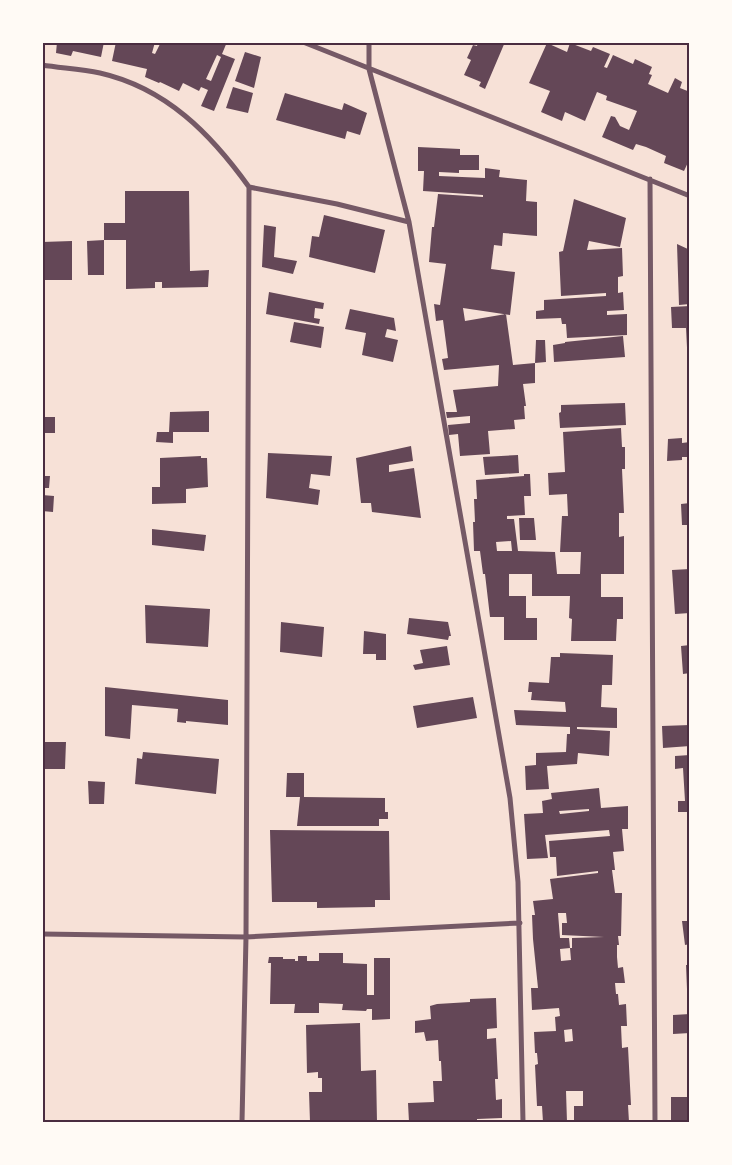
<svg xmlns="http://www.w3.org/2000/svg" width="732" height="1165" font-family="'Archivo Narrow',sans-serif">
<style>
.building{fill:#644757;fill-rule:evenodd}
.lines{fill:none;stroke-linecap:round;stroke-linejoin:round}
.minor{stroke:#755966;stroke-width:5}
.neatline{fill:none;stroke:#4a2c40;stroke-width:2}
</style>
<rect width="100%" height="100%" fill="#f7e1d7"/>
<path class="building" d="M57 42H104L101 57 73 51 71 56 56 53Z
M116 42H155L152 53 155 54 161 42H227L222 54 235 59 214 111 201 106 208 90 201 87 199 91 183 83 179 91 160 82 159 83 145 77 147 69 112 61ZM217 55 221 57 211 81 206 79Z
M478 42H505L485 89 479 86 481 82 464 75 471 60 467 58 473 45 477 46Z
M547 43 567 52 570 43 591 51 593 47 610 54 604 67 607 68 613 55 633 64 635 59 652 67 649 74 652 75 648 84 668 93 675 78 682 82 680 88 690 92 688 103 690 104V158L684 171 664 163 666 156 646 147 636 144 633 150 602 137 611 116 615 117 620 126 629 130 637 111 606 100 607 96 597 92 585 121 565 112 562 121 541 112 550 91 529 83Z
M245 52 261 57 254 88 235 81Z
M233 87 253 93 248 113 226 108Z
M285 93 342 110 344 103 367 113 360 135 347 131 345 139 276 120Z
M418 147 460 149V155H479V170H459V173L439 172V176L485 178V168L500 170 499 177 527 180 526 201 537 202V236L503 233 502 246 494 245 491 269 515 272 510 315 463 308 465 321 506 314 513 365 535 363V383L523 384 526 406H524L525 419 514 420 515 429 488 431 490 454 460 456 458 434 449 435 448 425 470 423V416L447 418 446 412H457L453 390 498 386 499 365 444 370 442 359 448 358 443 320 436 321 434 304 440 305 446 264 429 262 432 227H434L438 194 483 197V195L423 191 424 171H418Z
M125 191H189L190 271 209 270 208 287 162 288V282H155V288L126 289V240H104V223H125Z
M574 199 626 218 620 247 589 241 587 250 622 248 623 276 618 277V293L623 292 624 310 607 311V315L627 314V335L567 338 566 324H562L561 318 536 319V311L544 310V300L606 296V293L561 296 559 252 563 251Z
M324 215 385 230 375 273 309 257 312 236 319 237Z
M264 225 276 227 274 257 297 261 293 274 262 267Z
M104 240V275H88L87 241Z
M72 241V280H42V242Z
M677 244 690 250V304L679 305Z
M269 292 324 303 323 309 315 308 314 318 320 319 319 324 266 314Z
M690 306V367H688L686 328H672L671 307Z
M350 309 394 318 396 331 387 329 385 337 398 340 393 362 362 355 366 333 345 329Z
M294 322 324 327 321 348 290 342Z
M623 336 625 357 554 362 553 345 565 343V342Z
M536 340H545L546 362 535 363Z
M625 403 626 425 560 428 559 413 561 412V405Z
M209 411V432H173V443L156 442 157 432H169L170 412Z
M42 417H55V433H42Z
M621 428 622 447H625V469H622L624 513H619V537L624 536V574H601V597H623V619H617L616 641H571L572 619 569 618 570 596H532V574H509V596H526V618H537V640H504V617H490L485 574H483L480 551H474L473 522H475L474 499H477L476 480 524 476V474H530L531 496H524L525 515 507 516V519H514L518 551 555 552 557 574H580L581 552H560L562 516H568L567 494 549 495 548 473 565 472 563 432ZM511 541 512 551H497L496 542Z
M682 438V443L690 442V457H682V460L667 461 668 439Z
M411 446 413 461 389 465V472L414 468 421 518 372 512 371 503H361L356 458Z
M268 453 332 456 330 476 311 474 309 488 320 490 318 505 266 498Z
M518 455 519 473 485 475 483 457Z
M201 456V458H207L208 487 186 489V503L152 504V487H160V458Z
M42 476H50L49 488H42Z
M42 495 54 496 53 512 42 511Z
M690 503V525H682L681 504Z
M519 518H534L536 540H520Z
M152 529 206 535 204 551 152 545Z
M690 569V613L675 614 672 570Z
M145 605 210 609 208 647 146 643Z
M409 618 448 622 451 636H449L448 640 407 634Z
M281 622 324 627 322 657 280 652Z
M364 631 386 634V660H376V654H363Z
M690 645V673L683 674 681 646Z
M447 646 450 665 415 670 413 665 423 663 420 650Z
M560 653 613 655 612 685H602L601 707 617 708V728L577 727V729L610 731 609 756 578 753 577 764 547 766 549 789 526 790 525 766 536 765V753L566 752 567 734H570V727L516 725 514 710 566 712 565 702 531 700 532 692H528L529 682 549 683 551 657H560Z
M105 687 228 700V725L186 721V723L177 722 178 709 132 705 130 739 105 736Z
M473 697 477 718 417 728 413 706Z
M690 725V746L663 748 662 726Z
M42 742H66L65 769H42Z
M143 752 219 759 216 794 135 784 137 758 142 759Z
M690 755V812H678V801H685L683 768 675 769V756Z
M287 773H304V797L385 798V812H388V819H379V826H297L300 797H286Z
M88 781 105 782 104 804H89Z
M599 788 601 808 628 806V829H622L624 851 613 852 615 870H612L615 893H622L621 936H618L619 945H617V957L618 968 623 967 625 983H615L616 994H618L619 1005 626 1004 627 1026H621L622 1048 628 1047 631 1105H628L629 1122H574V1106H583V1091H566L567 1122H543L542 1106H537L535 1065 538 1064 537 1053H535L534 1032 556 1031 555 1017 560 1016 559 1008 532 1010 531 988H538L533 939 532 915H535L533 901 553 899 550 879 598 873V871L557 876 556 857H550L549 841 610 836 609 830 545 835 548 858 527 859 524 814 543 813 542 801 552 799 551 793ZM589 809V811L560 814 559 811ZM558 913H566L567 923H562V935L604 937 572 938V948H570L571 960 561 961 560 949 570 948 569 938H560ZM572 1029 573 1041 565 1042 564 1030Z
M270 830 389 831 390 900H375V907L317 908V902H272Z
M682 921H690V944L685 945Z
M319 953H343V963L367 964V995H374V958H390V1019L372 1020V1009H367L366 1011 342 1010 343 1004 319 1003V1013H294L295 1004H270L271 963H268L269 957H283V959H295V961H298V956H307V961H319Z
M686 965H690V989H687Z
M496 998 497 1028 487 1029V1039L496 1038 498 1079H495L496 1100 502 1099V1118L477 1119V1122H409L408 1103 434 1102 433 1081H442L441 1061H439L438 1040 426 1041 424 1032 415 1033V1021L431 1019 430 1006 437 1004 470 1002V999Z
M690 1014V1033L673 1034V1015Z
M360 1023 361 1071 376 1070 377 1122H310L309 1092H322V1078H318V1072L307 1073 306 1025Z
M671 1097H690V1120L671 1121Z"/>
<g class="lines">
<path class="minor" d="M303 42 690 196
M369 42V69L409 222 510 798 518 882 523 1122
M42 65C61 68 81 69 100 73 166 88 211 134 249 187L246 937 242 1122
M650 179 655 1122
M249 187 337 204 409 222
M42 934 246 937 520 923"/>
</g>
<rect width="732" height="1165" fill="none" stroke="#fffaf5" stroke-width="88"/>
<rect x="44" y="44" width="644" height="1077" class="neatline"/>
</svg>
